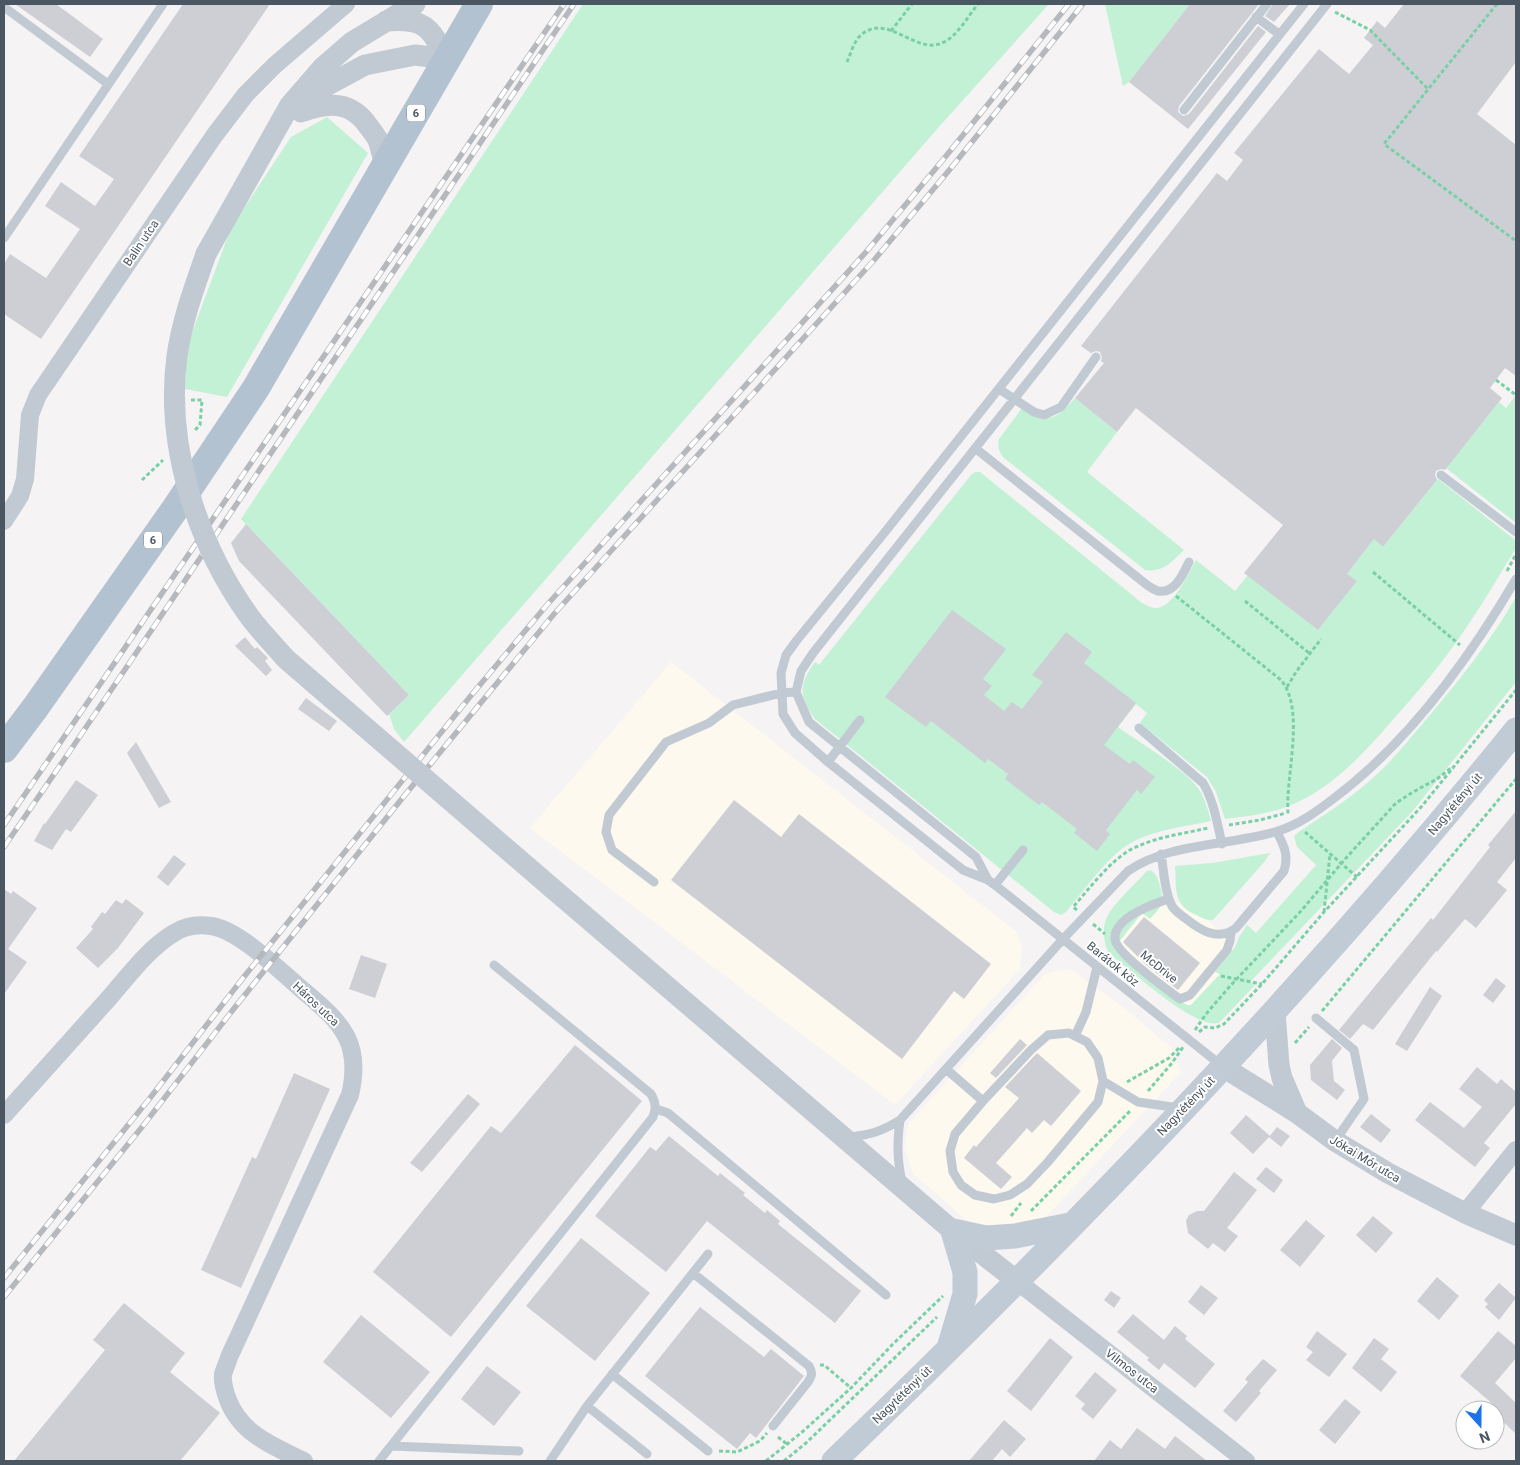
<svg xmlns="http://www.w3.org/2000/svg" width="1520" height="1465" font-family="Roboto,sans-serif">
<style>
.commercial{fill:#fdf9ef}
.green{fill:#c3f1d5}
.building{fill:#cdcfd5}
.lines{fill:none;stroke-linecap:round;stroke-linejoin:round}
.path{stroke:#7ad0a6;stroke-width:3;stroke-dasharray:4 2.5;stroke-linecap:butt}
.service{stroke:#c1cad2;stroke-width:9}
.minor{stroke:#c1cad2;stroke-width:18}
.tertiary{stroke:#c1cad2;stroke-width:21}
.secondary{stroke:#c1cbd6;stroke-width:25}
.primary{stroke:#b3c2d1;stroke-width:28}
.rail-casing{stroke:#b5b8bd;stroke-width:5.5}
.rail{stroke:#fff;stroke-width:4;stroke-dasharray:11;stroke-linecap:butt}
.tertiary-bridge{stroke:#c1cad2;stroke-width:21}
.labels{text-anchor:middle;stroke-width:4;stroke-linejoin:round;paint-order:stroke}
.shield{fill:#fff;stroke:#808990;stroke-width:1}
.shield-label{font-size:11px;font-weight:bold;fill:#4a5661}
.street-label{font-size:12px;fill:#4a5661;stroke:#fff}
</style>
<rect width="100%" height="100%" fill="#f5f3f3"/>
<path class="commercial" d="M671 662 1017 932 1022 947 1020 969 895 1105 530 828Z
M1179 903 1185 909 1208 920 1235 947 1216 972 1221 973 1191 1005H1187L1177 1000 1117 951 1116 948 1118 943 1142 913 1161 906Z
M1071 969 1119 1004 1171 1047 1181 1072 1042 1221 998 1232 972 1225 913 1174 904 1148 908 1124 1045 974 1055 971Z"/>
<path class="green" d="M583 4H1049L938 128 404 742 394 729 389 714 409 695 241 519Z
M1105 4H1190L1129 82 1123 86Z
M327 117 368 153 227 397 185 389 187 346 231 228 291 137Z
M1516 395V523L1446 468 1499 402 1506 408Z
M1075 398 1117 432 1087 472 1184 550C1171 562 1163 573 1145 570L1003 457C999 451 997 447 999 439L1022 408C1050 422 1054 422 1075 398Z
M975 472H980L1142 603C1147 605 1152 609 1157 608 1174 606 1188 574 1196 560L1235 591 1248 575 1318 630 1356 582 1347 574 1374 539 1383 547 1438 479 1515 540 1516 548C1500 574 1485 600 1468 625 1445 660 1418 692 1390 723 1365 752 1336 783 1302 800 1277 813 1251 816 1225 819L1216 792 1207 777 1140 723 1147 713 1136 704 1118 727C1140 743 1183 768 1198 788 1205 798 1208 810 1211 821 1183 827 1150 830 1126 846 1105 860 1083 892 1066 912L1061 915 1054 912 815 719C799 696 798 685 815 662L819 665 971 475Z
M1516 597V682L1411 813 1250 982 1256 984 1220 1022C1200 1034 1127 967 1109 953 1104 945 1102 929 1106 919 1111 906 1136 883 1147 871L1151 870C1159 875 1164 896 1161 905 1159 910 1153 915 1150 919L1142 913 1118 943 1117 951 1177 1000 1187 1005H1191L1220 974 1215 972 1235 947 1239 937 1247 925 1256 933 1316 865 1297 847 1294 836 1299 832C1322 816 1345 802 1367 783 1388 766 1406 743 1424 722 1457 683 1491 641 1516 597Z
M1270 853 1265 861 1213 920C1206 921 1201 917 1194 914 1172 903 1177 888 1175 866L1212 863Z"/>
<path class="building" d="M15 4H56L103 39 90 57Z
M183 4H270L41 339 4 314V264L10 254 46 278 80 229 45 206 61 182 95 206 114 179 79 156Z
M1190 4H1259L1179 106 1178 112 1183 116 1189 114 1258 26 1266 32 1188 129 1129 82Z
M1273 4H1290L1274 22 1265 16Z
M1404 4H1516V62L1477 114 1516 145V376L1505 368 1490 388 1502 398 1445 470 1441 469 1436 471 1435 475 1437 480 1383 547 1374 539 1347 574 1357 581 1318 630 1244 573 1283 525 1136 408 1117 432 1075 398 1104 363 1101 361 1102 357 1100 352 1096 351 1091 353 1081 346 1217 173 1227 181 1243 160 1234 153 1319 49 1349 74 1373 45 1364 38 1377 21 1385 28Z
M246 524 409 695 387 716 239 561 231 543Z
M952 610 1006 649 983 679 992 686 984 695 1004 711 1012 702 1022 709 1043 682 1032 675 1066 632 1092 652 1084 663 1136 703 1104 745 1130 764 1133 760 1155 777 1141 794 1137 790 1106 830 1110 834 1097 851 1074 833 1077 829 1042 802 1039 805 1005 779 1008 774 988 759 985 763 931 721 926 727 885 697Z
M245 637 255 649 257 647 268 658 265 661 272 670 266 676 235 646Z
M306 698 337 721 329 731 298 709Z
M136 742 171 802 159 808 127 753Z
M76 780 98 795 71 832 66 829 52 850 34 841 44 823 45 824Z
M734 800 781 837 799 814 991 964 964 999 954 991 902 1059 671 880Z
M1516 811V858L1497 882 1507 890 1476 928 1465 919 1437 952 1436 951 1373 1030 1363 1024 1350 1039 1339 1030 1431 918 1433 920 1490 847 1488 845Z
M174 855 186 864 168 886 157 877Z
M4 889 11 894 13 891 37 908 8 949 27 962 4 994Z
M126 899 144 913 118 948 98 968 76 948 93 929 91 927 102 912 105 914 116 900 122 904Z
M1144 917 1200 963 1178 990 1146 965 1123 942Z
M361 955 387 964 375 998 349 989Z
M1496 978 1506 986 1493 1003 1483 995Z
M1430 987 1442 996 1407 1051 1395 1044Z
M1020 1039 1027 1045 996 1078 990 1073Z
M1332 1039 1342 1048 1332 1061 1334 1081 1345 1090 1337 1100 1311 1080 1310 1065Z
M575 1045 642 1101 451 1337 373 1272 491 1126 501 1133Z
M1037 1053 1081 1091 1051 1126 1044 1120 1032 1133 1027 1128 996 1163 1012 1177 1001 1189 964 1158 974 1145 976 1147 1019 1098 1005 1087Z
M1477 1067 1497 1084 1501 1079 1516 1092V1104L1484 1143 1490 1148 1475 1167 1415 1120 1430 1102 1464 1128 1482 1107 1459 1089Z
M294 1073 330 1089 241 1288 201 1270 252 1157 256 1159Z
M468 1094 480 1104 422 1172 410 1163Z
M1371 1114 1391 1130 1381 1143 1360 1127Z
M1246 1115 1270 1136 1253 1154 1230 1133Z
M1277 1127 1290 1136 1281 1147 1269 1137Z
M669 1136 718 1176 720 1173 745 1193 743 1195 765 1213 767 1210 780 1221 778 1224 861 1291 835 1323 707 1221 666 1272 595 1216 650 1147 656 1151Z
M1266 1167 1283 1180 1274 1193 1256 1179Z
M1234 1172 1257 1190 1227 1228 1238 1236 1225 1252 1213 1243 1208 1249 1188 1233 1186 1221 1189 1215 1197 1211H1204Z
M1373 1216 1393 1233 1376 1253 1356 1235Z
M1306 1220 1325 1236 1300 1267 1280 1250Z
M581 1238 650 1293 595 1361 526 1306Z
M1437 1277 1459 1296 1439 1320 1417 1301Z
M1499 1283 1516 1298 1499 1320 1485 1307 1488 1304 1484 1300Z
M1201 1285 1218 1298 1204 1315 1188 1302Z
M1111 1291 1121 1298 1114 1308 1104 1300Z
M124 1303 185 1353 170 1372 220 1413 180 1461H14L105 1350 93 1340Z
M700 1307 764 1357 771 1349 804 1376 756 1438 750 1433 737 1449 645 1376Z
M1133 1314 1164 1340 1175 1326 1187 1336 1185 1339 1215 1364 1195 1388 1164 1363 1159 1370 1147 1360 1149 1358 1117 1332Z
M361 1315 430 1372 391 1418 323 1362Z
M1317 1331 1347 1354 1329 1377 1306 1360 1313 1352 1306 1347Z
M1498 1331 1516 1346V1358L1495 1383 1516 1403V1434L1495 1414V1406L1460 1376Z
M1050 1338 1073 1357 1031 1411 1007 1391Z
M1374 1338 1389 1349 1381 1359 1397 1372 1381 1392 1352 1368Z
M1263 1359 1277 1370 1259 1391 1261 1393 1236 1422 1223 1411 1248 1382 1245 1379Z
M487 1366 521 1392 494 1426 461 1399Z
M1095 1372 1117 1390 1093 1419 1081 1409 1085 1404 1075 1396Z
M1345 1399 1361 1412 1335 1444 1319 1430Z
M1004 1420 1026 1439 1010 1457 1002 1449 992 1461H969Z
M1137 1428 1165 1449 1175 1436 1207 1461H1094L1110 1440 1121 1449Z"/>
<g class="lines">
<path class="path" d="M1497 4 1384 144 1516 241
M1335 12 1370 30 1428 89
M891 31 912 4
M847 62C851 53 854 41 861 35 887 12 916 55 942 43 957 37 968 16 978 4
M1496 380 1516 395
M191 400H202L200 425 195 430
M142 480 163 460
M1507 571 1516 554
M1373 572 1460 645
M1176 596 1281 680C1306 710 1285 777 1288 814
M1245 601 1309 653
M1287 687 1296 672 1321 639
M1229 825 1260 820 1286 813
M1305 832 1357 877
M1077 910 1073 907C1090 888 1108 863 1130 850 1154 837 1182 834 1208 828
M1324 912 1330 854
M1093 924 1105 934
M1221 976 1262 984
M1322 1011 1516 779
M1195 1030 1206 1014 1231 985 1301 911 1346 858 1396 803 1413 792 1437 779 1451 768
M1199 1032 1205 1027 1215 1028 1224 1024 1262 984 1324 912 1422 806 1516 690
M1295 1043 1309 1027
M1127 1082 1169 1058 1180 1047
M1148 1091 1172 1063 1183 1047
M1031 1211 1130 1111
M1011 1216 1021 1203
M820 1365H824L851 1388
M778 1437 787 1444
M719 1451 737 1452 760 1441 767 1433
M766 1461 801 1433 851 1388 893 1344 943 1296
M784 1461 806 1443 937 1317"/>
<path class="service" d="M4 7 108 84
M1256 17 1279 34
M1184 110 1267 4
M4 238 163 4
M999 389 1034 412 1044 415 1061 407 1096 357
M975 448 1147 585C1150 587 1155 590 1158 591 1175 594 1183 574 1189 562
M1441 475 1516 532
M796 692 801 671 813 653 1327 4
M796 692 809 722 976 857 988 880
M1139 728 1203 783C1214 801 1217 823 1222 844
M828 762 860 720
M1161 854C1164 870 1164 890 1171 904 1173 910 1180 914 1185 918 1200 930 1218 942 1236 928L1284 871C1289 855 1284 846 1277 832
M654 882 612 850 606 832 609 815 666 742 709 723 733 705 781 693 796 692
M995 885 1023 850
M1168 899C1153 904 1113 918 1115 939 1116 953 1164 987 1177 997L1180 999 1190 995 1227 950 1230 941 1231 932
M1316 1018 1354 1050 1364 1099 1335 1141
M1069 1033 1087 1042 1098 1058 1103 1081 1098 1102 1047 1163 1027 1184 1010 1195 994 1199 975 1195 961 1185 953 1172 950 1151 955 1134 983 1101 1031 1050 1048 1035Z
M1075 1036 1086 1012 1097 967
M1222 1066 995 885 988 880 963 870 828 762 795 733 783 714 781 673 786 655 797 640 885 532 1304 4
M946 1069 983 1101
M1103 1081 1138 1102 1179 1108
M656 1109 668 1113 886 1295
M900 1120C897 1143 897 1159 902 1182
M848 1137C869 1135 881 1132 900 1120L1063 939 1128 871C1170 842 1230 846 1278 831 1298 825 1316 812 1333 799 1408 743 1469 659 1516 579
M693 1273 809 1366C813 1373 812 1376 808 1382L773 1426
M612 1374 708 1451
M587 1406 647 1454
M391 1446 519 1451
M379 1461 653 1117C656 1108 656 1103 651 1094L494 965
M550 1461 587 1406 708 1254"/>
<path class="minor" d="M4 521 20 496 25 479 30 415 38 395 214 136 246 94 275 65 346 4
M4 1115C39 1076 75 1036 110 997 129 975 149 948 174 933 185 926 198 924 211 926 240 930 282 973 306 993 343 1024 362 1044 350 1095L230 1355C228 1361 225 1368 223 1374 222 1383 225 1392 228 1400 241 1434 273 1446 304 1461
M1465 1213 1516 1150
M1017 1281 1246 1461"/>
<path class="tertiary" d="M386 21C423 18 431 26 446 59
M304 107 326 86 365 65 415 55 446 59
M301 112C328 102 351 100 369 127 372 131 376 136 378 140 381 149 383 158 385 166
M206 254 290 105 322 68 352 42 415 4
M552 888 953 1231 1017 1281
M1275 1012 1279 1065 1282 1078 1297 1113
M1223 1067 1297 1113 1335 1141 1388 1173 1465 1213 1516 1235"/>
<path class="secondary" d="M949 1348 965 1294V1272L953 1231 986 1238 1015 1236 1070 1225
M834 1461C1074 1230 1306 990 1516 730"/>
<path class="primary" d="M4 749 35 708 175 509 256 388 479 4"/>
<g class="rail-casing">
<path id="rail" d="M4 825 564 4
M4 847 72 748 574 4
M4 1278 150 1098 243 978 469 698 546 606 866 252 942 161 1069 4
M4 1297 142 1127 232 1011 400 801 554 614 875 259 951 168 1083 4"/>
</g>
<use href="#rail" class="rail"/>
<path class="tertiary-bridge" d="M206 254C194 288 182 321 177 356 165 446 197 543 249 616 260 631 274 645 286 659L552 888"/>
</g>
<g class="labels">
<g class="shield">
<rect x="407" y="104.5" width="18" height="17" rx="4"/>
<rect x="144" y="531.5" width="18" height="17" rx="4"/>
</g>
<g class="shield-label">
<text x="416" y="117">6</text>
<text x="153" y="544">6</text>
</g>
<g class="street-label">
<text transform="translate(141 243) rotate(-56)" y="4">Balin utca</text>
<text transform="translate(1455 804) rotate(-50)" y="4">Nagytétényi út</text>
<text transform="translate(1113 964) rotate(39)" y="4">Barátok köz</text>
<text transform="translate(1159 967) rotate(39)" y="4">McDrive</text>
<text transform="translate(316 1004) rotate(43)" y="4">Háros utca</text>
<text transform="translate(1186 1106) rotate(-46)" y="4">Nagytétényi út</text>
<text transform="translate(1365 1159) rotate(31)" y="4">Jókai Mór utca</text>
<text transform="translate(1132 1371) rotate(38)" y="4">Vilmos utca</text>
<text transform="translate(902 1395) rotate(-44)" y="4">Nagytétényi út</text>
</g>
</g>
<rect width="1520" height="1465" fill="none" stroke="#4a5661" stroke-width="10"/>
<g transform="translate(1480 1425) rotate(159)"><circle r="24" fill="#ffffff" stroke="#b7bbc0"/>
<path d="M0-4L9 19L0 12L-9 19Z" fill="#1a73e8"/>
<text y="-8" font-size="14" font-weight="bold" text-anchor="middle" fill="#4a5661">N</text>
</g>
</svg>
